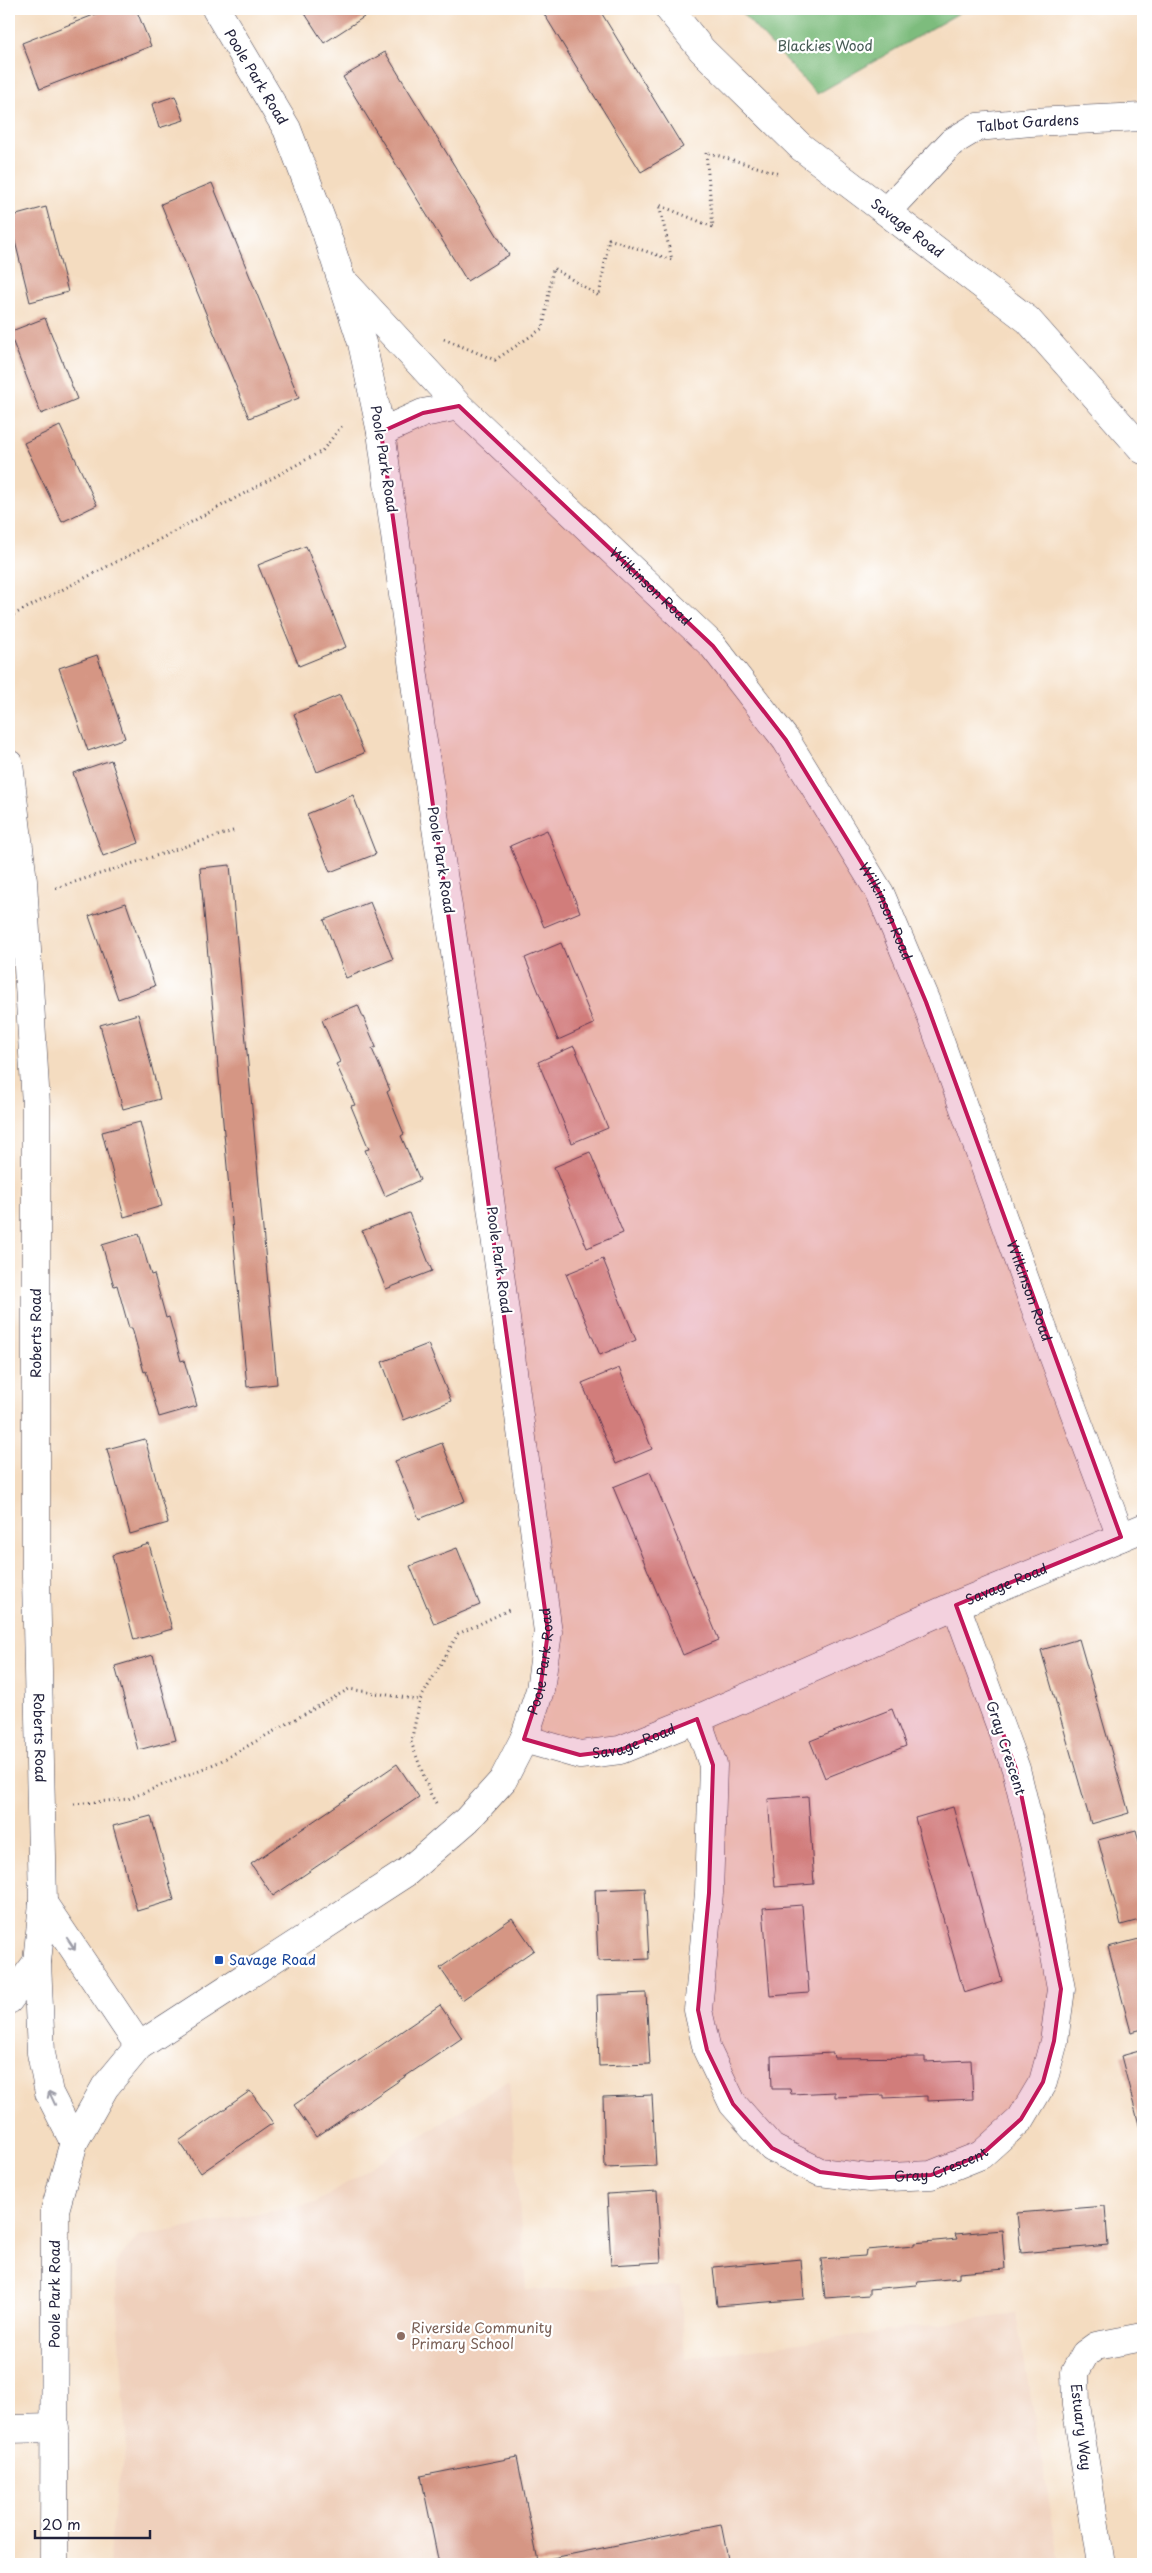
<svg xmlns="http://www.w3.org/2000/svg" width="1152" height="2573" font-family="'Playpen Sans',sans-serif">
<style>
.built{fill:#efd0bc}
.forest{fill:#7dbc7d;stroke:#506f5c}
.building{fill:#d59684}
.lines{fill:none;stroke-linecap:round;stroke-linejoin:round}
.minor-casing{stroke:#423e4f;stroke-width:29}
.path{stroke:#423e4f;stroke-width:3;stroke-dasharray:1 4;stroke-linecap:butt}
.minor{stroke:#fff;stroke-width:28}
.oneway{stroke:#9c9ca7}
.marked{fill:#c2185b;fill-opacity:0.2;stroke:#c2185b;stroke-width:4;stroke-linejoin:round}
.transit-dot{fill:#1a4fb4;stroke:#fff;stroke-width:2}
.education-dot{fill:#8d6e63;stroke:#fff;stroke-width:2}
.labels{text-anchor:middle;stroke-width:4.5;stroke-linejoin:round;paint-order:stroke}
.park-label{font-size:14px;fill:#475a55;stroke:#fff}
.street-label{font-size:14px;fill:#22223b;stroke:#fff}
.transit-label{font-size:14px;fill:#164399;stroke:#fff;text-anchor:start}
.education-label{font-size:14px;fill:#785e54;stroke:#fff;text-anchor:start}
</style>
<rect width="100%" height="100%" fill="#fff"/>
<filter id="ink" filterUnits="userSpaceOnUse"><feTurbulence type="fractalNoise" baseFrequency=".02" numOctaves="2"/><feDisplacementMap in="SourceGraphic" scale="10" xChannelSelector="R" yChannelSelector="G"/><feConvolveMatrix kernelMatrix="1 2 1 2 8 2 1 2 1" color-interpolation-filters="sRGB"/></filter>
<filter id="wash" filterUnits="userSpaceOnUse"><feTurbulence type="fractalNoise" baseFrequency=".0096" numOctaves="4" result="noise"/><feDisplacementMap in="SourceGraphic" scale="20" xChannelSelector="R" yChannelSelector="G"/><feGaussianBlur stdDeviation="1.12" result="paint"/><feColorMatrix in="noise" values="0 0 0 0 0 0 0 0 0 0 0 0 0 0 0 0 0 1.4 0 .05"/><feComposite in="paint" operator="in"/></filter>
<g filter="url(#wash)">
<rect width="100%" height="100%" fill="#f4dcc0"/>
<path class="built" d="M509 2080 526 2290 680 2286 685 2358 1016 2314 1060 2564H108L117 2489 127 2449 115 2263 138 2237 315 2203Z"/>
<path class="forest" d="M738 9H966L817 94Z"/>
<g id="blocks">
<path class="building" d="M109 9H136L151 46 40 89 22 43Z
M302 9H358L364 17 324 43Z
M541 9H599L683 147 641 172Z
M385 52 509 255 467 281 343 77Z
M175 96 184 120 159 128 152 104Z
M212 183 299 398 249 418 161 204Z
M46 207 68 292 30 302 9 217Z
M45 318 77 399 41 414 9 332Z
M60 426 97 505 62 522 24 443Z
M306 546 346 647 299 666 258 565Z
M97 655 125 738 88 751 59 668Z
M340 695 364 753 317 772 294 714Z
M111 760 139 843 103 856 73 773Z
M353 795 376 854 330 872 307 814Z
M547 830 580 912 544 927 510 846Z
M230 865 277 1384 247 1387 200 868Z
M370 902 393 959 346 978 324 920Z
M126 903 155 986 118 999 89 916Z
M561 943 594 1024 558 1040 525 958Z
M358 1005 376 1047 372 1049 390 1090 387 1092 404 1134 401 1136 420 1180 385 1196 365 1150 369 1149 351 1106 355 1105 336 1064 340 1062 322 1020Z
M138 1014 160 1099 123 1109 100 1025Z
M574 1046 608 1128 572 1143 538 1062Z
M140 1122 162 1206 124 1217 102 1132Z
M590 1152 623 1233 587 1248 554 1167Z
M409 1213 432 1271 386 1289 362 1231Z
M139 1234 151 1275 154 1274 166 1318 169 1317 181 1361 184 1360 197 1406 159 1417 146 1371 144 1372 132 1328H129L117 1285 114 1286 102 1245Z
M603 1259 636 1340 600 1355 566 1274Z
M428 1344 451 1401 404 1420 382 1362Z
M619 1368 652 1449 616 1464 582 1383Z
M145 1439 168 1523 130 1534 107 1449Z
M442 1443 465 1501 419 1519 395 1461Z
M650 1472 719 1640 683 1655 613 1487Z
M149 1544 172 1629 134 1640 112 1555Z
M457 1548 480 1605 434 1624 410 1566Z
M1079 1639 1129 1813 1091 1824 1041 1650Z
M153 1655 176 1740 138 1750 115 1666Z
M892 1709 906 1746 825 1778 810 1741Z
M397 1764 419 1797 273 1896 251 1864Z
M808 1796 814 1884 775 1887 768 1799Z
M953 1807 1002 1981 964 1993 915 1818Z
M151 1816 174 1900 137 1911 113 1826Z
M1136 1830 1143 1857V1919L1121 1925 1098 1840Z
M645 1888 649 1959 598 1961 595 1890Z
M802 1905 809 1993 770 1996 763 1908Z
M512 1918 534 1950 462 2000 440 1968Z
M1143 1938V2029L1131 2032 1108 1947Z
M646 1993 650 2064 599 2066 597 1995Z
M440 2005 462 2038 316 2137 294 2105Z
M1143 2050V2140L1121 2056Z
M833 2053 834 2058 925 2057V2062L971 2060 973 2099 927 2101V2096L884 2098V2095L835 2097V2092L791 2094 790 2089H772L771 2056Z
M250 2091 273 2123 201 2173 179 2141Z
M652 2095 656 2166 605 2168 603 2097Z
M657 2191 661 2262 611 2265 607 2194Z
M1105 2206 1108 2245 1021 2253 1017 2213Z
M1002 2230 1005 2269 959 2273V2278L918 2282 917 2285 869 2289V2295L825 2298 821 2259 865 2256 866 2250 914 2246V2243L957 2239 955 2234Z
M801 2259 804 2299 717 2306 713 2267Z
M517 2457 538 2561 721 2524 729 2564H439L421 2476Z"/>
</g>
</g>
<g filter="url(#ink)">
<use href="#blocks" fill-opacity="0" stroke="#423e4f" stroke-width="1"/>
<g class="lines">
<g class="minor-casing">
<g id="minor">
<path id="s1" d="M669 9 702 50 801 147 1028 320 1143 450"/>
<path id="s2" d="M887 211 952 142 977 127 1031 122 1143 117"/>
<path d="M348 286 459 406"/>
<path id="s3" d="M381 432 423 413 459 406 713 646 786 740 880 893 926 1002 1033 1302 1121 1537"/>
<path id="s4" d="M9 764 23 881 36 1105V1577L43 1903 37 1962 41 2053 49 2093 74 2142"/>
<path id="s5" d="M697 1719 713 1765 709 1893 698 2010 707 2050 733 2104 772 2148 820 2172 869 2178 931 2175 981 2155 1021 2119 1043 2082 1054 2041 1061 1989 1036 1852 1016 1769 956 1605"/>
<path id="s6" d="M524 1739 580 1755 620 1750 697 1719 956 1605 1143 1528"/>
<path d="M43 1903 139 2046"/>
<path d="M9 2000 37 1962"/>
<path d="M9 2429 55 2428"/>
<path id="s7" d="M54 2564 55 2210 74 2142 105 2087 139 2046 407 1872 467 1820 503 1780 524 1739 540 1690 548 1632 472 1065 422 735 381 432 362 343 325 229 287 129 216 9"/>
<path d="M1101 2564 1076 2405 1075 2372 1085 2354 1096 2346 1143 2337"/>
</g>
</g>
<path class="path" d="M71 9 76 21
M444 339 495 360 543 328 553 268 599 296 609 239 672 260 659 205 713 227 706 152 777 173
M9 617 153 543 322 451 344 423
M56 888 236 830
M436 1803 431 1795 411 1742 420 1700 458 1634 511 1609
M74 1804 128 1799 219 1762 349 1689 420 1700"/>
<use href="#minor" class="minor"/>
</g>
<defs><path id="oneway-shaft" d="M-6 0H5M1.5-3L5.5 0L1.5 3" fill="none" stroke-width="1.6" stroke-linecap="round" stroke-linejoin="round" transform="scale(1.25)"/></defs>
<g class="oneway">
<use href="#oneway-shaft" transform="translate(71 1944) rotate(56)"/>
<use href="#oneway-shaft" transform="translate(52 2098) rotate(-115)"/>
</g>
</g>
<path class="marked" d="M459 406 713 646 786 740 880 893 926 1002 1121 1537 956 1605 1016 1769 1061 1989 1054 2041 1043 2082 1021 2119 981 2155 931 2175 869 2178 820 2172 772 2148 733 2104 707 2050 698 2010 709 1893 713 1765 697 1719 620 1750 580 1755 524 1739 540 1690 548 1632 381 432 423 413Z"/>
<rect class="transit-dot" x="214" y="1955" width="10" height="10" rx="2.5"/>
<circle class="education-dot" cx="401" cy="2336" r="5"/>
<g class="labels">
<g class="park-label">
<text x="825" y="51">Blackies Wood</text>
</g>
<g class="street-label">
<text transform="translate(256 77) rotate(59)" y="5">Poole Park Road</text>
<text dy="5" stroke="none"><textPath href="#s2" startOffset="175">Talbot Gardens</textPath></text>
<text dy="5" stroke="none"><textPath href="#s1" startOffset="325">Savage Road</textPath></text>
<text transform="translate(384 459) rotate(81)" y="5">Poole Park Road</text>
<text dy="5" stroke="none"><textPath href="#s3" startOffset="346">Wilkinson Road</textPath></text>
<text transform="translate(441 860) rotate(81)" y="5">Poole Park Road</text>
<text dy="5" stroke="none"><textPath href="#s3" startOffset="750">Wilkinson Road</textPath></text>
<text transform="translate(499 1260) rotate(82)" y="5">Poole Park Road</text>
<text dy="5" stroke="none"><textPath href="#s3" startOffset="1156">Wilkinson Road</textPath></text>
<text transform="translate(36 1333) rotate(-90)" y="5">Roberts Road</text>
<text dy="5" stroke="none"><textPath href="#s6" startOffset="519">Savage Road</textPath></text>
<text dy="5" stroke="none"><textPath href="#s7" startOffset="1120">Poole Park Road</textPath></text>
<text dy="5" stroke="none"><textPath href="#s4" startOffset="975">Roberts Road</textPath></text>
<text dy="5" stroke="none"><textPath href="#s6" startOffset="114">Savage Road</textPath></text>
<text transform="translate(1006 1748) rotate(72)" y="5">Gray Crescent</text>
<text dy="5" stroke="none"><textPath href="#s5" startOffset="631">Gray Crescent</textPath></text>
<text dy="5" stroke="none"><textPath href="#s7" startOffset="270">Poole Park Road</textPath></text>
<text transform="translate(1081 2427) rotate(83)" y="5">Estuary Way</text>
</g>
<g class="transit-label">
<text x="229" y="1965">Savage Road</text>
</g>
<g class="education-label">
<text x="411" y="2333">Riverside Community<tspan x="411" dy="16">Primary School</tspan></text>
</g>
</g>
<rect width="1152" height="2573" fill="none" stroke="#fff" stroke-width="30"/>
<path d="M35 2530v8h115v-8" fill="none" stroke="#22223b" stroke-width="2.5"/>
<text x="42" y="2530" font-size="15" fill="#22223b" stroke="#ffffff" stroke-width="4" paint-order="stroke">20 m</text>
</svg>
